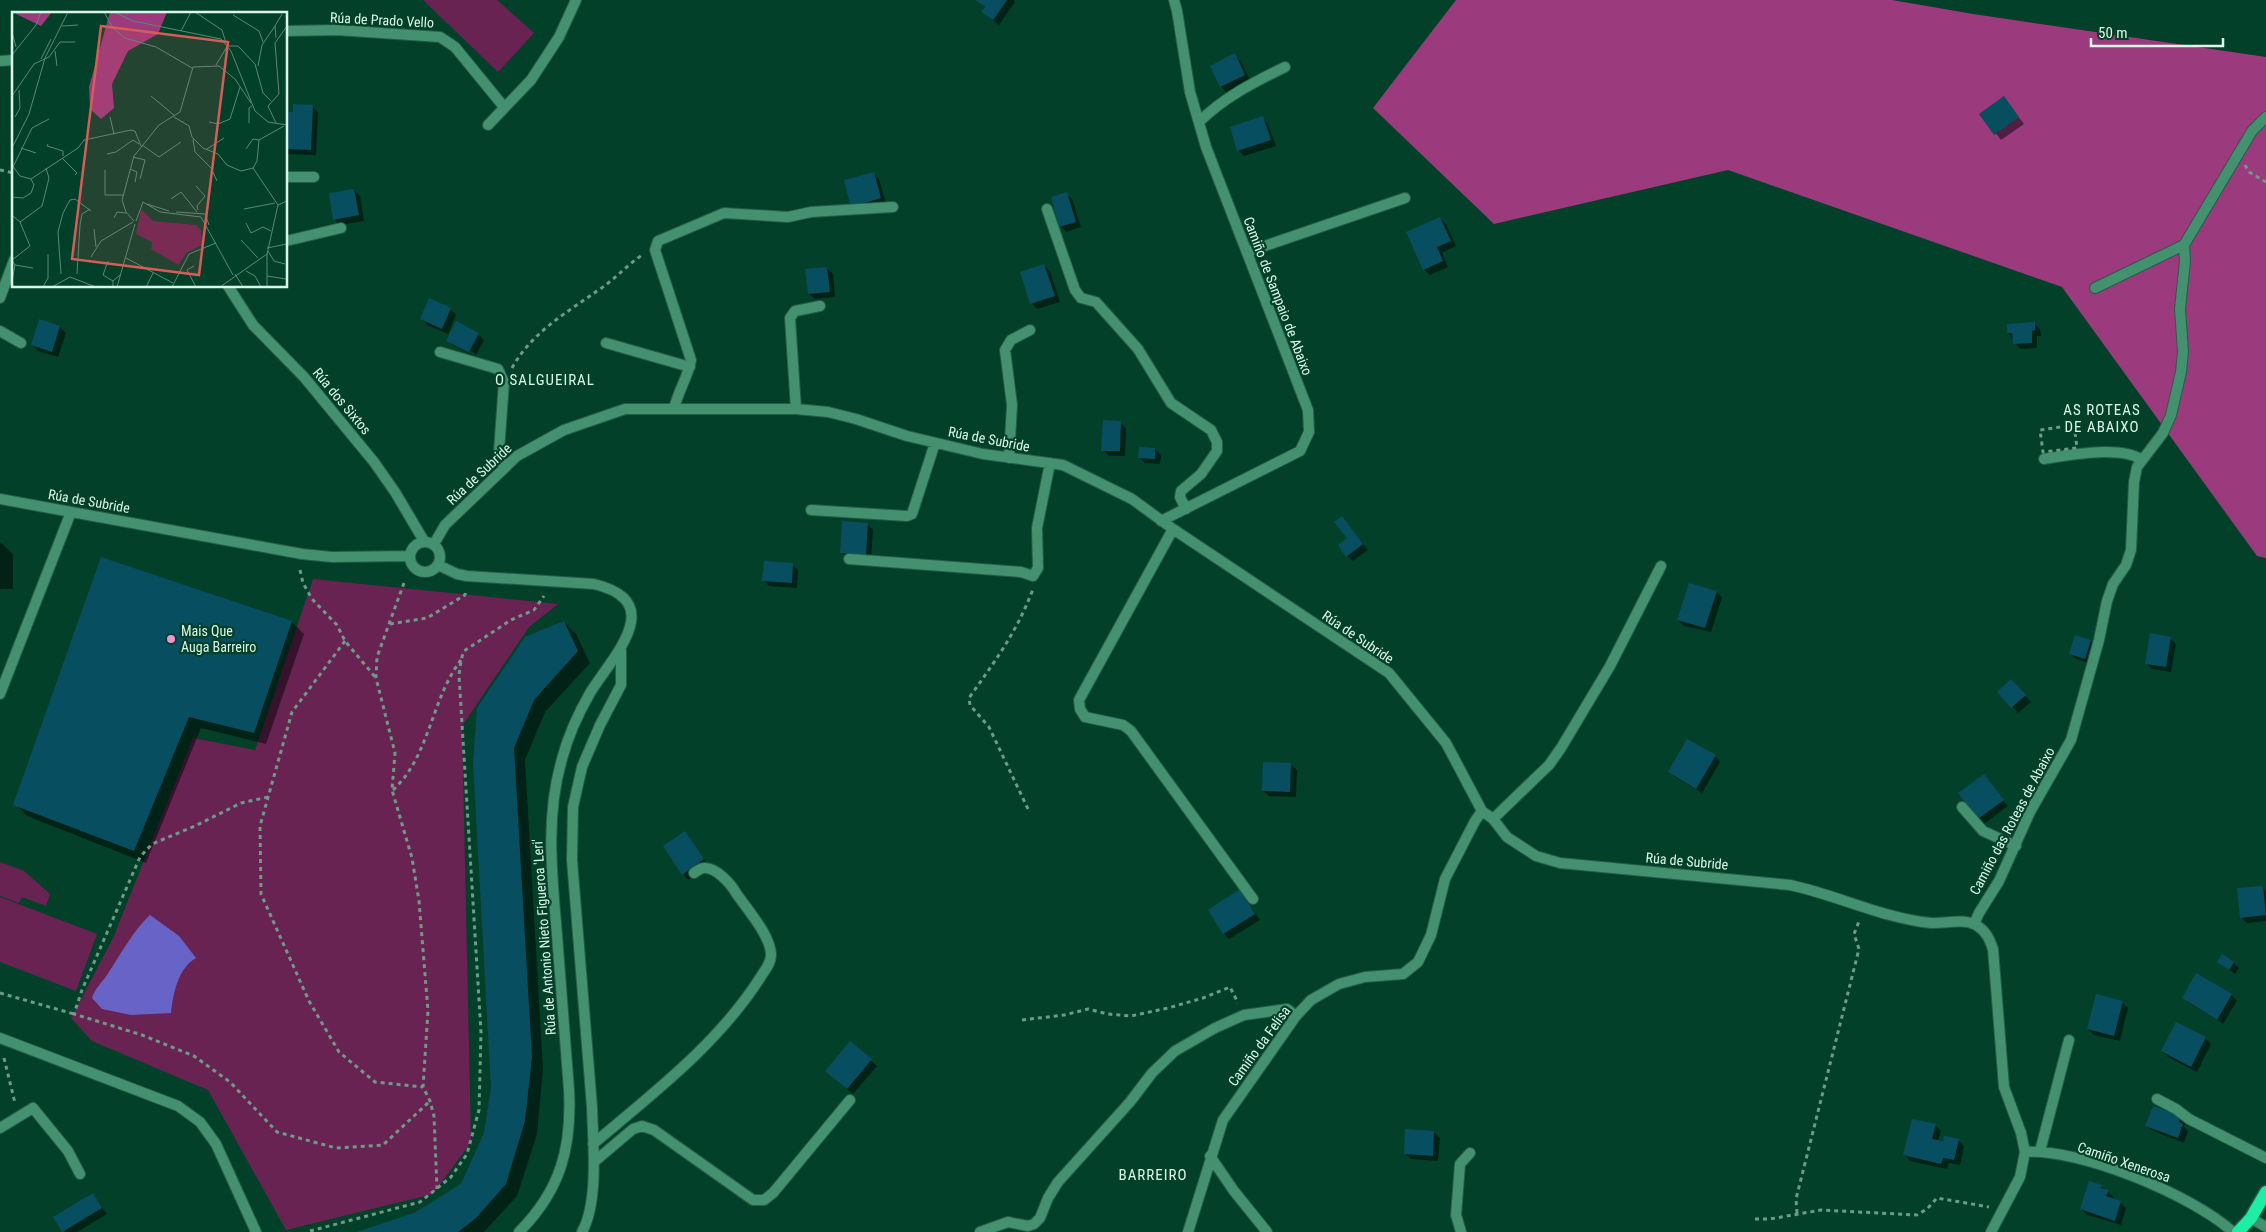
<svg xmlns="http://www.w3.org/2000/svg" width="2266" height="1232" font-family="'Roboto Condensed',sans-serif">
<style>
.green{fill:#692353}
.forest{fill:#9b3a7c}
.water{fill:#6763c7}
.shadow{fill:#0007;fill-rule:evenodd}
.building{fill:#074e60}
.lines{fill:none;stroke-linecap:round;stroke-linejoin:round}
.lane-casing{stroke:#265d48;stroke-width:12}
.street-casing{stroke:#265d48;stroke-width:12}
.primary-casing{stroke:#265d48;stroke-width:15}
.path{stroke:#6e9b88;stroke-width:3;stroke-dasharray:4 4;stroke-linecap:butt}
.lane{stroke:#43916f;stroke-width:10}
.street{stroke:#43916f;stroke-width:10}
.primary{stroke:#1eeda6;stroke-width:12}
.poi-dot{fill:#f590d1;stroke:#03402a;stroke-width:2}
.labels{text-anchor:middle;stroke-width:4.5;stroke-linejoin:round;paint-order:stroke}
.street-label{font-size:14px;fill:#dbf7e8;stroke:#03402a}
.poi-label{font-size:14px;fill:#dbf7e8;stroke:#03402a;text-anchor:start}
.neighbourhood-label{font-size:15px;letter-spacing:1px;fill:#dbf7e8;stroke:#03402a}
.inset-road{fill:none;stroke:#598976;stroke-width:1}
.view{fill:#d75c58;fill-opacity:0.15;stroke:#d75c58;stroke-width:2.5}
.inset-edge{fill:none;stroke:#dbf7e8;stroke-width:2.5}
</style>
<rect width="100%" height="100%" fill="#03402a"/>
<path class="green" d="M423 0H497L534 33 498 72Z
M313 579 558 604 529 627 462 726 471 1142 433 1194 286 1230 208 1090 92 1041 71 1018 113 938 193 738 255 750Z
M0 862 24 871 50 894 46 906 22 897 19 903 0 896Z
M0 897 97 934 76 991 0 962Z"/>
<path class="forest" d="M1456 0H1892L1973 14 2266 57V558L2257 556 2062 287 1728 170 1494 224 1373 108Z"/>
<path class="water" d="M150 915 179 936 196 958C178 968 173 994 171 1013L131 1015 102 1009 92 998C95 988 101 984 107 975 121 954 132 932 150 915Z"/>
<path class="shadow" d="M976 0H1014L1015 2 999 25 983 12 986 8Z
M1235 55 1241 61 1250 80 1226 92 1221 86Z
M2004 98 2024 124 2001 140 1981 114Z
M312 106 318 112 316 155 286 154V113H294Z
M1263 118 1268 124 1276 146 1244 156 1238 150Z
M874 174 879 179 886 204 852 206Z
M354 190 360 196 364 221 340 225 334 219Z
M1066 194 1072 199 1081 227 1066 232 1061 226Z
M1440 218 1446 224 1456 246 1442 253 1448 267 1430 275 1424 269Z
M1044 265 1050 271 1060 302 1037 309 1032 304 1021 273Z
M827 268 833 274 835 297 815 299 809 294Z
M450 309 456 315 448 334 427 325 422 319Z
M40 321 60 327 66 333 58 357 38 351 32 345Z
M2034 323 2040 329 2041 336H2037V348L2020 349 2008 333Z
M478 334 484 340 475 357 454 346 448 340ZM453 342 476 354 475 356 453 345Z
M1120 422 1126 428 1125 456H1109L1103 450Z
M1155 449 1161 455 1160 464 1145 463 1139 457Z
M1342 518 1368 550 1353 561 1347 556 1349 539Z
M868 524 873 530 871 560 847 558 841 553Z
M0 542 13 554V589H0Z
M101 559 292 622 304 634 266 744 201 728 146 863 27 816 15 804Z
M792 565 798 570 797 588 769 586 764 581Z
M1717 592 1722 598 1711 632 1684 626 1678 620Z
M564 622 576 634 590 663 545 712 525 760 543 1069 537 1134 517 1196 484 1232H360L415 1214 462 1185 486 1134 492 1088 474 762Z
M2170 638 2176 644 2171 672 2152 669 2146 663Z
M2090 641 2096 647 2091 664 2076 659 2070 654Z
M2017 686 2031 702 2018 713 1999 692Z
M1715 756 1720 762 1702 793 1675 777 1669 772Z
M1291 764 1297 770 1296 797 1269 796 1263 791Z
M1984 776 2008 806 1984 824 1978 818Z
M685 833 709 866 688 880 683 874Z
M2262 887 2266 891V921L2247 923 2241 917Z
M1240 891 1260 920 1229 939 1224 934Z
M2219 962 2234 963 2239 968 2235 974Z
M2197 975 2232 995 2237 1001 2223 1024 2189 1003 2183 998Z
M2122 1002 2128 1008 2120 1041 2094 1035 2088 1029Z
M2205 1038 2211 1044 2197 1072 2168 1057 2162 1051Z
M850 1043 877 1066 853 1094 833 1077Z
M2180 1117 2186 1123 2184 1127 2188 1131 2184 1143 2153 1131 2147 1126Z
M1935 1125 1941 1131 1938 1141 1958 1140 1964 1146 1960 1165 1949 1163 1947 1169 1910 1161 1905 1155Z
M1434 1132 1440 1138 1438 1161 1411 1159 1405 1154Z
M2101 1186 2114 1197 2113 1200 2121 1203 2126 1208 2121 1225 2087 1215 2081 1209Z
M93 1195 107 1214 77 1232H64Z"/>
<path class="building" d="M975 0H1007L993 20 981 12 985 7Z
M1235 53 1245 75 1220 87 1210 66Z
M2004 96 2019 117 1994 135 1979 114Z
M293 104 313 105 311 150 286 149V112H293Z
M1263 116 1271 140 1237 151 1230 127Z
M874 172 881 198 851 207 844 180Z
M354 189 359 215 333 220 329 193Z
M1067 192 1076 222 1059 227 1051 197Z
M1440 217 1451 241 1437 247 1443 261 1423 270 1406 232Z
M1044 264 1055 296 1030 304 1020 272Z
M827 267 830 292 808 294 805 269Z
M429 298 451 308 442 329 420 319Z
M39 319 60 326 52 352 31 345Z
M456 321 479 333 469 352 446 341Z
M2035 322V330L2032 331V343L2013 344 2012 333H2007V324Z
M1103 420 1121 421 1120 451H1101Z
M1139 447 1155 448V459L1138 458Z
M1342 516 1363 544 1346 557 1338 545 1347 538 1334 522Z
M842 521 868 523 866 555 840 553Z
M101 557 292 621 254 733 189 717 134 851 13 805Z
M764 561 793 563 792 583 762 581Z
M1689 583 1717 591 1705 628 1677 620Z
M564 621 578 651 534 700 514 748 532 1057 525 1121 506 1184 476 1218 458 1232H357L414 1213 461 1184 484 1133 491 1088 473 762 477 708 525 637Z
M2150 633 2171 637 2166 667 2145 664Z
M2075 635 2091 640 2085 659 2069 654Z
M2011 679 2026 695 2011 708 1997 692Z
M1687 739 1716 755 1696 789 1668 772Z
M1263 762 1291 763 1290 792 1262 791Z
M1984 774 2004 800 1978 819 1958 793Z
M685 831 704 859 682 875 663 846Z
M2263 886 2266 915 2240 918 2237 888Z
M1240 889 1255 914 1223 934 1208 910Z
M2222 954 2234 962 2229 970 2217 962Z
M2196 973 2232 994 2217 1020 2182 998Z
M2096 994 2123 1001 2114 1036 2087 1029Z
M2176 1022 2206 1037 2191 1067 2161 1051Z
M850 1041 872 1059 847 1089 825 1071Z
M2153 1106 2181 1116 2179 1122 2183 1124 2178 1138 2145 1126Z
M1912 1119 1936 1124 1932 1139 1943 1141 1944 1136 1959 1139 1954 1160 1943 1158 1941 1164 1903 1155Z
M1405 1129 1434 1131 1433 1156 1404 1154Z
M2089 1181 2102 1185 2101 1188 2109 1190 2106 1196 2121 1201 2115 1221 2080 1209Z
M93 1193 102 1208 62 1232 53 1217Z"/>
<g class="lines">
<g class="lane-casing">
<path id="lane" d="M606 343 690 367"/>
</g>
<g class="street-casing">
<path id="street" d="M286 31 337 30 440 37 455 47 504 107
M0 61 14 60
M1199 122C1223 98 1254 82 1285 67
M488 125 531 80 559 37 576 0
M286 177H314
M1047 209 1075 290 1081 298 1096 302 1138 349 1171 403 1211 430 1217 442V451L1201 474 1181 491 1180 497 1186 509
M286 241 341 228
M1247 252 1405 198
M228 286 253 325 304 377 374 462 395 492 424 541
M2095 288 2184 245
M0 298 14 260
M0 331 21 343
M440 352 498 369 504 382 499 451 504 468
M674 409C678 391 688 377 691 360L655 250 658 241 724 213 788 217 811 212 893 207
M796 409 790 318 795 311 820 306
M1009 458 1012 405 1005 350 1011 340 1030 330
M2044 459C2069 455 2121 445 2142 460
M0 499 302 554 332 557 410 556
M811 510 907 516 912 514 935 443
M1161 521 1300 451 1309 432 1308 410 1206 147 1190 92 1177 11 1174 0
M1173 529 1079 700 1080 709 1085 717 1123 725 1131 731 1253 899
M410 557a15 15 0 1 1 30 0a15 15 0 1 1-30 0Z
M434 544 445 525 517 456 564 430 625 409H796L828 412 856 419 907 436 983 454 1063 465 1132 499 1173 529 1389 673 1446 743 1482 811 1493 819 1507 837 1536 856 1560 863 1790 885C1837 895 1882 918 1931 923 1946 924 1962 918 1976 925 1986 931 1989 938 1993 949L2004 1087 2021 1133 2025 1152 2020 1177 1991 1232
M849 559 1021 572 1033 576 1038 568 1037 528 1050 463
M438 565 457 574 467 576 594 584C669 602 612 657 590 693 578 714 568 736 562 759 545 817 552 876 557 935 561 987 565 1038 569 1090 572 1147 561 1190 519 1232
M0 694 71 512
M1962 807 1983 831 2016 846
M1493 819 1549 765 1561 748 1610 666 1661 566
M1974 924 1979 913 1999 881 2030 812 2071 740 2099 640 2107 601 2113 584 2126 565 2131 550 2134 482 2137 467 2163 433 2171 415 2181 372 2183 352 2180 309 2185 261 2184 245 2252 131 2266 117
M0 1038 178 1106 200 1122 216 1144 256 1232
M2157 1099 2176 1109 2189 1119 2266 1158
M0 1128 33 1108 68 1151 80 1174
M593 1144C652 1094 718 1044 760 978 764 971 771 964 771 955 771 936 747 909 736 893 731 884 716 867 704 868 701 868 697 871 694 873
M2040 1151 2069 1040
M2025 1152C2080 1148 2192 1195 2233 1232
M1210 1156 1234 1191 1267 1232
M594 1162 633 1129 642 1126 654 1130 753 1200H764L773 1193 850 1100
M2251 1218 2266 1227
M582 1232C599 1201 593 1143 592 1107L572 860 573 807 582 767 600 725 621 685V650
M980 1232 1008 1222 1028 1226 1034 1224 1040 1218 1048 1198 1058 1182 1130 1102 1152 1073 1175 1051 1215 1028 1244 1015 1287 1009 1296 1016
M1188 1232 1223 1120 1296 1016 1311 1000 1339 984 1365 977 1403 974 1418 962 1431 935 1445 879 1475 821 1482 811
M1461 1232 1456 1215 1460 1164 1470 1153"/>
</g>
<g class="primary-casing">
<path id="primary" d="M2238 1232 2251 1218 2266 1192"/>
</g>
<path class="path" d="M2245 165 2249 172 2266 182
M0 170 14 173
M512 368C531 333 566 313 597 291 613 281 626 266 642 255
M2074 425 2077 448 2043 452 2040 430Z
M300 570 303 583 312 599 337 625 345 641 376 678
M404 583 377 657 376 678 395 753 392 790 412 858 419 901 428 1011 423 1087 430 1101 434 1116 437 1189
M390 624 427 618 465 595 466 589
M345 641 292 712 260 826 261 894 309 1001 339 1052 375 1082 423 1087
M393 790C430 756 431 699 461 660
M268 797 241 803 195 826 152 844 140 857 82 990 74 1014 142 1035 194 1056 230 1082 277 1132 336 1148 383 1145 430 1101
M1028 809 989 727 970 705 969 698C995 661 1017 632 1033 589
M0 993 74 1014
M1022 1020 1064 1015 1088 1009 1107 1014 1131 1016 1168 1008 1203 998 1230 987 1238 1003
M4 1058 15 1103
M1797 1213 1796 1199 1859 949 1854 934 1860 919
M1755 1219H1770L1821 1210 1917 1215 1927 1209 1937 1198 1989 1207
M310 1231 420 1202 451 1177 467 1154 479 1110 481 1032 459 675 461 660 464 651 511 620 534 610 544 596"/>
<use href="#lane" class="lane"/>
<use href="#street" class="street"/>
<use href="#primary" class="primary"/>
</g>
<circle class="poi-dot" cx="171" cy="639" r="5"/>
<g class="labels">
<g class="street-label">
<text transform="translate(382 20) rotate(3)" y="5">Rúa de Prado Vello</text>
<text transform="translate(1278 296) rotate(69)" y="5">Camiño de Sampaio de Abaixo</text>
<text transform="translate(342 401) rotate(50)" y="5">Rúa dos Sixtos</text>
<text transform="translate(989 439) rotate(11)" y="5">Rúa de Subride</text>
<text transform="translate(479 474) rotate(-43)" y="5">Rúa de Subride</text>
<text transform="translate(89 501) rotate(10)" y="5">Rúa de Subride</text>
<text transform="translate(1358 637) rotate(34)" y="5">Rúa de Subride</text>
<text transform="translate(2012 821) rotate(-62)" y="5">Camiño das Roteas de Abaixo</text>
<text transform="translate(1687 861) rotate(5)" y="5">Rúa de Subride</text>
<text transform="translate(544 937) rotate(-94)" y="5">Rúa de Antonio Nieto Figueroa 'Leri'</text>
<text transform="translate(1259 1046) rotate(-54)" y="5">Camiño da Felisa</text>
<text transform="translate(2124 1162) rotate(19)" y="5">Camiño Xenerosa</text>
</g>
<g class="poi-label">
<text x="181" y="636">Mais Que<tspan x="181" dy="16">Auga Barreiro</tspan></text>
</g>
<g class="neighbourhood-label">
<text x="545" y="385">O SALGUEIRAL</text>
<text x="2102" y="415">AS ROTEAS<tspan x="2102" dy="17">DE ABAIXO</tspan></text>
<text x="1153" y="1180">BARREIRO</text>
</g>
</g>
<g transform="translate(12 12)">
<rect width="275" height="275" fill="#03402a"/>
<path d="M129 197 141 209 184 213 189 218 190 233 175 240 166 253 139 237 140 230 124 222Z" fill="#692353"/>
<path d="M0 0H40L29 14ZM98 0H155L146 22 116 39 100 72 102 96 89 107 78 97 77 75Z" fill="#9b3a7c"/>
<path class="inset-road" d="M92 0 101 16 113 26 144 35 180 56M102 0 121 9 209 27 219 39 243 99 256 110 275 113M183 0 210 18 214 31M221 3 247 19 251 30M50 14 66 13M169 19 179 0M0 20 4 35M264 26 263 14 270 2M217 34H226L243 52 251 81 259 89M43 39 45 54M0 43 24 13 29 0M29 47 39 27M204 53 216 33M246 54 250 33 263 14M0 84 22 52 37 45 48 30H63M139 84 163 104M3 105 8 96 7 78M98 105 102 122M162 105 177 114 180 125 191 136 206 142 215 153 229 159 241 156M197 110 206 112 218 107 228 75M237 111V96L240 94M264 111 256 94 267 82 263 31 275 14M181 127 183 140 199 156 205 169M36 132 35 134 51 139V144M130 133 147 145 169 130M0 136 17 102 33 46 56 0M9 136 24 141M195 137 212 126M234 137 241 127 247 128M95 142 104 140 121 128 127 132M121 145 133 148 128 167M50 146 65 161 63 163M0 153 8 164 19 167 66 136 72 128 119 118 123 119 129 134M1 155 20 116 37 107M241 156 245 149 247 128 272 114M241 156 266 193M118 157 125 160 123 170M93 158V183H111M184 174 193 184 185 194 186 198M0 185 11 186 19 181 22 173 19 167M159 187 169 180 185 200M135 192 157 199M232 197 263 191M164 200 193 202 197 213M0 203 8 210 18 234 0 248M102 206 105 200 114 201M122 209 114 200 110 188 122 144 147 113 168 100 181 55 207 54 223 67 239 91M124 209 131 190 148 200 189 205 221 263M8 210 30 194 37 166 34 156M234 211 239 221 251 215 259 219M82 217 84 235M229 228 246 246M255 236 275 232M256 239 262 249 273 252M255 242V275M79 245 89 229 121 210M114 246 161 271M96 249 91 263 101 269M3 253 21 256M182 254 175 258 184 275M234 259 243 264 249 275M49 262 46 220 51 201 58 188 63 187 79 199M65 262 68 213 70 202 78 197M223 262 231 275M255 264 274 267M0 269 3 253 0 248M31 275 36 266V242M40 275 58 265 84 275M101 275V269L108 263M105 275 123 212M134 275 141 261M160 275 177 242 204 231M208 275 255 242 266 193 275 189"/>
<path class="view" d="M89 14 216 30 187 263 60 247Z"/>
<rect width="275" height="275" class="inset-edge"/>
</g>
<path d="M2091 38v8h132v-8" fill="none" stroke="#dbf7e8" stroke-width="2.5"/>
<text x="2098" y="38" font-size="15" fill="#dbf7e8" stroke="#03402a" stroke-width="4" paint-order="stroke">50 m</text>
</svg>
